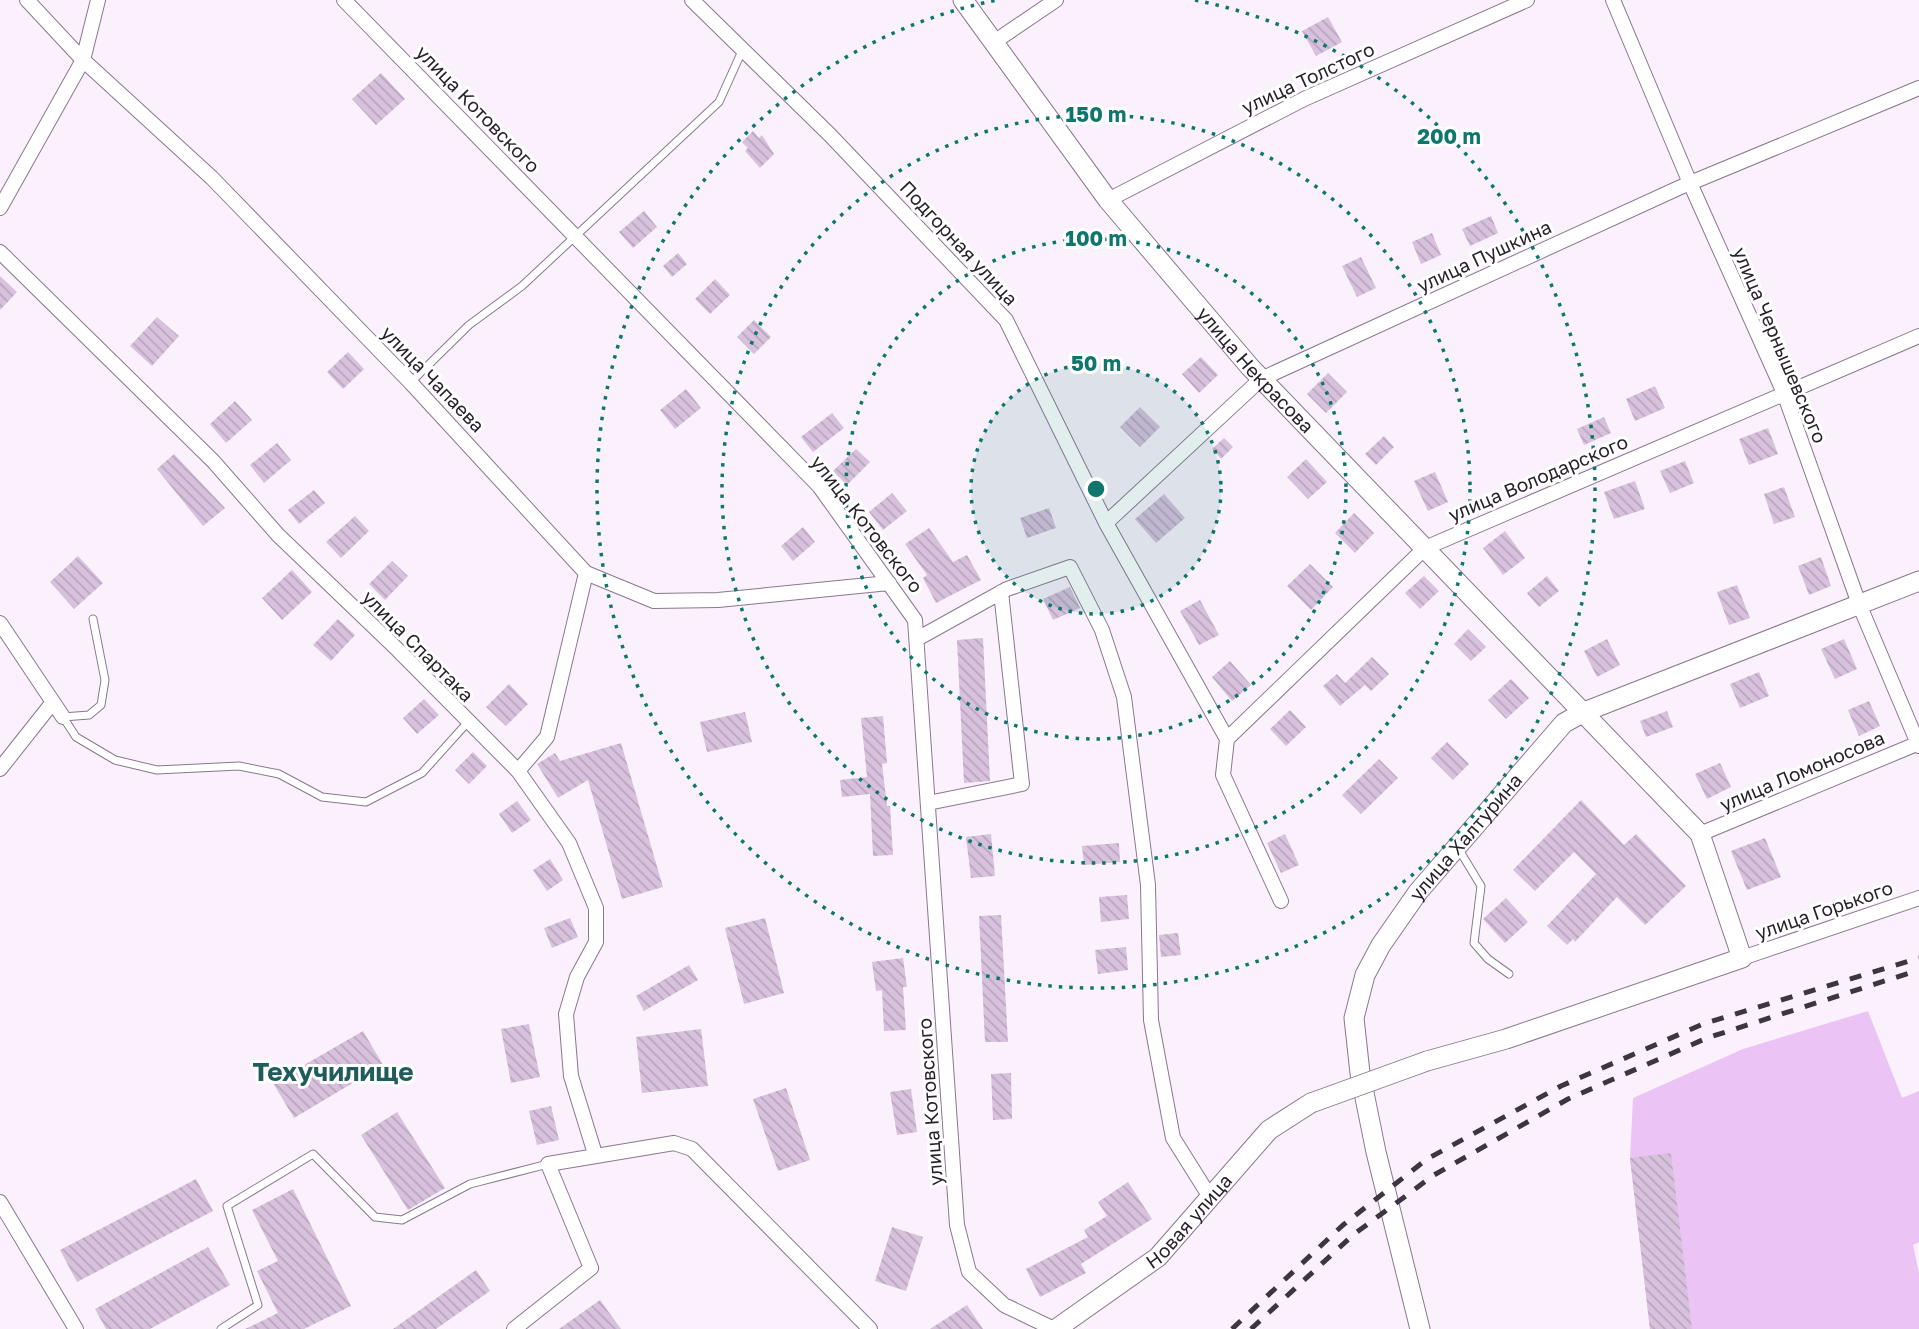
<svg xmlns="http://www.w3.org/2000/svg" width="1919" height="1329" font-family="'Golos Text',sans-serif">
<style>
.park{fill:#ebc4f5}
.building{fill:url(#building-back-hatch)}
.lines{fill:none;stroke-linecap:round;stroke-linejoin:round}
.lane-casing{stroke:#8b7790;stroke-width:9}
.street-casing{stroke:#8b7790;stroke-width:16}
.secondary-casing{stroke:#8b7790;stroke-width:21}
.lane{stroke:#fff;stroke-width:7}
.street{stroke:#fff;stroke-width:14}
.secondary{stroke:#fff;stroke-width:19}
.rail{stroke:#3d353f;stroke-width:5;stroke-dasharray:12 12;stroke-linecap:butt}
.secondary-bridge-casing{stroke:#8b7790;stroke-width:21;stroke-linecap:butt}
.secondary-bridge{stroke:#fff;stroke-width:19}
.ring{fill:none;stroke:#0f766e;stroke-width:3.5;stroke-dasharray:3.5 7}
.labels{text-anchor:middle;stroke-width:6;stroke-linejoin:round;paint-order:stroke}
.street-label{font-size:19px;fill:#271f29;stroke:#fff}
.district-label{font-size:26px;font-weight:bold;fill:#215c5d;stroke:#fff}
.centre{fill:#0f766e;stroke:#fff;stroke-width:3.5}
.ring-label{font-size:21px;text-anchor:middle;font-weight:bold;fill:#0f766e;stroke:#fff;stroke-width:6;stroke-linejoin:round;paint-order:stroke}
</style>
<defs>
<pattern id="building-back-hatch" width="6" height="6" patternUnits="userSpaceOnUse" patternTransform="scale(1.75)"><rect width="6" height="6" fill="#d8c1dd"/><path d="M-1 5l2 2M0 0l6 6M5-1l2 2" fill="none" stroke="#b9a5be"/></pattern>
</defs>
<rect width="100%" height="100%" fill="#faf1fc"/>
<path class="park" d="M1868 1011 1902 1098 1919 1091V1242L1913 1245 1919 1273V1329H1650L1630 1158 1633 1098 1743 1049Z"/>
<path class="building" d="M1328 17 1342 42 1316 56 1302 31Z
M381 73 405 99 376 125 352 99Z
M753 131 759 138 762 135 774 154 760 168 745 151 748 148 742 142Z
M644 211 657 227 633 248 619 232Z
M1491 216 1498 233 1470 246 1462 229Z
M1432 233 1441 255 1421 264 1412 242Z
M678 253 687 264 672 277 663 266Z
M1361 257 1376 288 1357 297 1342 266Z
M0 276 17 292 0 310Z
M715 279 730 295 710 314 695 299Z
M157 317 179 336 152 366 130 346Z
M754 320 771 337 754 354 737 337Z
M348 352 364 369 343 389 327 372Z
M1201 357 1218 375 1199 393 1182 374Z
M1328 373 1347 392 1326 413 1307 394Z
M1655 386 1665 408 1635 421 1626 399Z
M686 389 701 408 675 429 660 410Z
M235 401 252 420 226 443 210 424Z
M1140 407 1160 427 1140 447 1120 427Z
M832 413 844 428 813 452 801 437Z
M1604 417 1611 433 1584 445 1577 429Z
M1768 428 1778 454 1749 465 1739 439Z
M1384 436 1394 447 1376 465 1365 454Z
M1224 438 1233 447 1221 459 1212 449Z
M277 443 291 460 264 483 250 465Z
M856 449 870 462 847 485 833 471Z
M174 454 225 508 203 526 157 469Z
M1306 459 1327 482 1308 499 1287 477Z
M1685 461 1694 483 1670 493 1660 471Z
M1435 472 1448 502 1428 511 1414 481Z
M1635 481 1645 509 1614 519 1604 492Z
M1784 487 1795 517 1774 524 1764 494Z
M314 490 325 503 299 524 288 510Z
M892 493 907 511 883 530 869 512Z
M1164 494 1185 518 1156 543 1135 519Z
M1049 508 1056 528 1027 538 1020 518Z
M1354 513 1374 533 1355 553 1335 533Z
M355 516 369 531 341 558 326 542Z
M803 527 815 542 793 561 781 546Z
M929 528 953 562 967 555 981 580 936 603 923 578 927 575 905 544Z
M1505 531 1525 558 1503 575 1483 548Z
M78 556 103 583 74 609 50 582Z
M1821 557 1831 586 1809 595 1798 566Z
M392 561 408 576 385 600 369 584Z
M1310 564 1333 587 1311 610 1287 586Z
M292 570 312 592 282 620 262 598Z
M1424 576 1439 591 1420 609 1405 593Z
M1547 576 1559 591 1539 607 1527 593Z
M1737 585 1750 618 1729 625 1717 592Z
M1070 587 1080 608 1053 620 1043 599Z
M1200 600 1219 635 1199 645 1180 611Z
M338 619 355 635 331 661 313 645Z
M1468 629 1486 647 1471 661 1454 644Z
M983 638 990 781 964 783 957 640Z
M1607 639 1620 665 1597 677 1584 651Z
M1844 639 1857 669 1835 679 1821 649Z
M1372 657 1389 674 1371 691 1365 685 1340 706 1323 686 1337 674 1345 683Z
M1230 661 1251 685 1232 701 1212 677Z
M1759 672 1769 696 1740 708 1730 684Z
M1511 679 1529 698 1506 719 1488 700Z
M509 684 528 704 506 726 486 707Z
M424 699 439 715 417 734 403 718Z
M1869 701 1880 726 1859 736 1848 710Z
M1290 710 1306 727 1286 746 1270 729Z
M1667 711 1673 727 1646 737 1640 721Z
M745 712 752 742 707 752 700 722Z
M883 716 887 763 882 764 887 806H890L893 855 873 856 870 794 842 797 840 780 867 777 861 718Z
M1447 742 1469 764 1453 780 1431 758Z
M621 743 663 887 622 899 588 780 558 798 537 764 555 753 560 761Z
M473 752 487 766 469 784 455 770Z
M1379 759 1398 778 1361 814 1342 795Z
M1720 763 1731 787 1707 799 1695 774Z
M1581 800 1624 845 1636 834 1686 886 1645 925 1617 897 1575 942 1573 939 1567 945 1547 926 1596 874 1574 852 1535 891 1513 870Z
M517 801 531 820 512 833 499 814Z
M991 834 995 876 971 878 966 837Z
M1285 834 1299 865 1281 873 1267 843Z
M1765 838 1781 877 1747 890 1731 851Z
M1119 843 1120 862 1084 865 1082 846Z
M550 859 563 880 547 891 533 870Z
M1127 895 1129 919 1101 922 1099 897Z
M1506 898 1528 922 1505 943 1483 919Z
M1001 915 1008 1042H985L979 916Z
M570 918 578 937 552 948 544 928Z
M765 918 784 993 744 1004 725 928Z
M1178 933 1181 955 1161 957 1159 935Z
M1126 947 1128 970 1098 974 1095 950Z
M903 958 907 987H903L906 1030 884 1031 882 990 876 991 872 962Z
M689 965 698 980 644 1011 636 996Z
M529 1024 540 1077 511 1083 501 1029Z
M701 1029 708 1086 642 1093 636 1037Z
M363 1031 383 1065 294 1118 273 1083Z
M1011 1073 1012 1119 993 1120 991 1074Z
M786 1088 810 1160 778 1171 753 1099Z
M911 1089 917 1132 897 1135 890 1092Z
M551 1106 559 1140 537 1145 529 1111Z
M397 1112 445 1188 408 1210 361 1135Z
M1671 1153 1692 1329H1650L1630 1158Z
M196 1179 213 1211 77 1282 60 1250Z
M1128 1182 1152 1219 1081 1264 1086 1273 1040 1297 1026 1269 1088 1237 1084 1230 1107 1216 1098 1202Z
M293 1189 351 1306 304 1329H245L278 1313 257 1271 278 1261 252 1210Z
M892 1227 923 1237 906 1291 875 1281Z
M208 1247 230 1285 150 1329H106L95 1309Z
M476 1270 490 1291 436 1329H393Z
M600 1300 621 1329H559Z
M967 1305 983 1329H930Z"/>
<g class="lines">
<g class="lane-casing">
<path id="lane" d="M411 382 469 325 522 286 719 102 742 51
M63 717 76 737 115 760 157 770 239 766 279 774 322 797 366 802 422 773 467 723
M63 717 89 715 101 705 105 680 93 619
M1458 848 1481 886 1474 943 1488 959 1509 974
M221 1329 258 1305 227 1206 313 1154 375 1217 402 1220 470 1184 548 1164"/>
</g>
<g class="street-casing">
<path id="street" d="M27 0 83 60 212 178 411 383 586 573 654 601 718 600 889 583
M344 0 819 486 915 620 957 1225 969 1272 1004 1305 1054 1329
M692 0 830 135 1006 320 1106 523 1227 739 1223 775 1281 901
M1613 0 1690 183 1784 393 1859 604 1919 746
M994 42 1056 0
M1108 200 1304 99 1527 0
M0 208 83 60 98 0
M0 252 213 461 278 535 398 650 518 771 569 843 596 908V942L577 977 566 1014 571 1076 595 1154
M1106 523 1261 379 1683 186 1919 88
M0 623 63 717
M917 639 1007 589 1070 567 1102 630 1124 697 1148 885 1151 1020 1173 1138 1210 1197
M1227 739 1425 548 1919 336
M0 769 53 702
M518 771 547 737 586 573
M928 803 1022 784 1001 592
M1700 834 1919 743
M1742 958 1919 898
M0 1202 76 1329
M514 1329 591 1268 548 1164 674 1143 692 1149 870 1329"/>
</g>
<g class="secondary-casing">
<g id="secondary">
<path id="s1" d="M963 0 1108 200 1250 367 1700 834 1742 958 1506 1039 1427 1061"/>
<path id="s2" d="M1056 1329 1158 1257 1269 1130 1311 1103"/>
<path id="s3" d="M1420 1329 1376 1152 1360 1073 1354 1018 1365 975 1381 945 1418 892 1564 723 1584 712 1919 581"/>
</g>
</g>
<use href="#lane" class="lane"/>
<use href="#street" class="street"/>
<use href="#secondary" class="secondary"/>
<path class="rail" d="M1232 1329 1343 1225 1427 1159 1561 1086 1703 1024 1919 958
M1251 1329 1353 1235 1434 1175 1568 1099 1707 1038 1919 970"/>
<g class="secondary-bridge-casing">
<path id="secondary-bridge" d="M1311 1103 1427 1061"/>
</g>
<use href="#secondary-bridge" class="secondary-bridge"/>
</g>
<circle cx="1096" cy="489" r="125" fill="#0f766e" fill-opacity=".12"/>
<g class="ring">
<circle cx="1096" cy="489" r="125"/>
<circle cx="1096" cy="489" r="250"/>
<circle cx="1096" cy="489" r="374"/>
<path d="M1195 0A499 499 0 1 1 997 0"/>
</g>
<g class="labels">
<g class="street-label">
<text transform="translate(1308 78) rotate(-25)" y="7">улица Толстого</text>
<text transform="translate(478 109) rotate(46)" y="7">улица Котовского</text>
<text transform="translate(959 243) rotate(47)" y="7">Подгорная улица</text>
<text transform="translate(1484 256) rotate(-25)" y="7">улица Пушкина</text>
<text transform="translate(1780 345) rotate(67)" y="7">улица Чернышевского</text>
<text dy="7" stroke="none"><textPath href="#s1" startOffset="472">улица Некрасова</textPath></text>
<text transform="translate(433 379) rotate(46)" y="7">улица Чапаева</text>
<text transform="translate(1538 478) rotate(-23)" y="7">улица Володарского</text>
<text transform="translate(867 524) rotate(52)" y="7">улица Котовского</text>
<text transform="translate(418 646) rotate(45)" y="7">улица Спартака</text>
<text transform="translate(1802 771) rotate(-23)" y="7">улица Ломоносова</text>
<text dy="7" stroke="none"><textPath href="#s3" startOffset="534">улица Халтурина</textPath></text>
<text transform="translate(1824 910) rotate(-19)" y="7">улица Горького</text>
<text transform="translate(930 1102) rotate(-94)" y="7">улица Котовского</text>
<text dy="7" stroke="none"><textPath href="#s2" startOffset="172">Новая улица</textPath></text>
</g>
<g class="district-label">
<text x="333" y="1081">Техучилище</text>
</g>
</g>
<circle cx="1096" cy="489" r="10" class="centre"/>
<g class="ring-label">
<text x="1096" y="122">150 m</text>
<text x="1449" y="144">200 m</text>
<text x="1096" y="246">100 m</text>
<text x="1096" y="371">50 m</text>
</g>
</svg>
